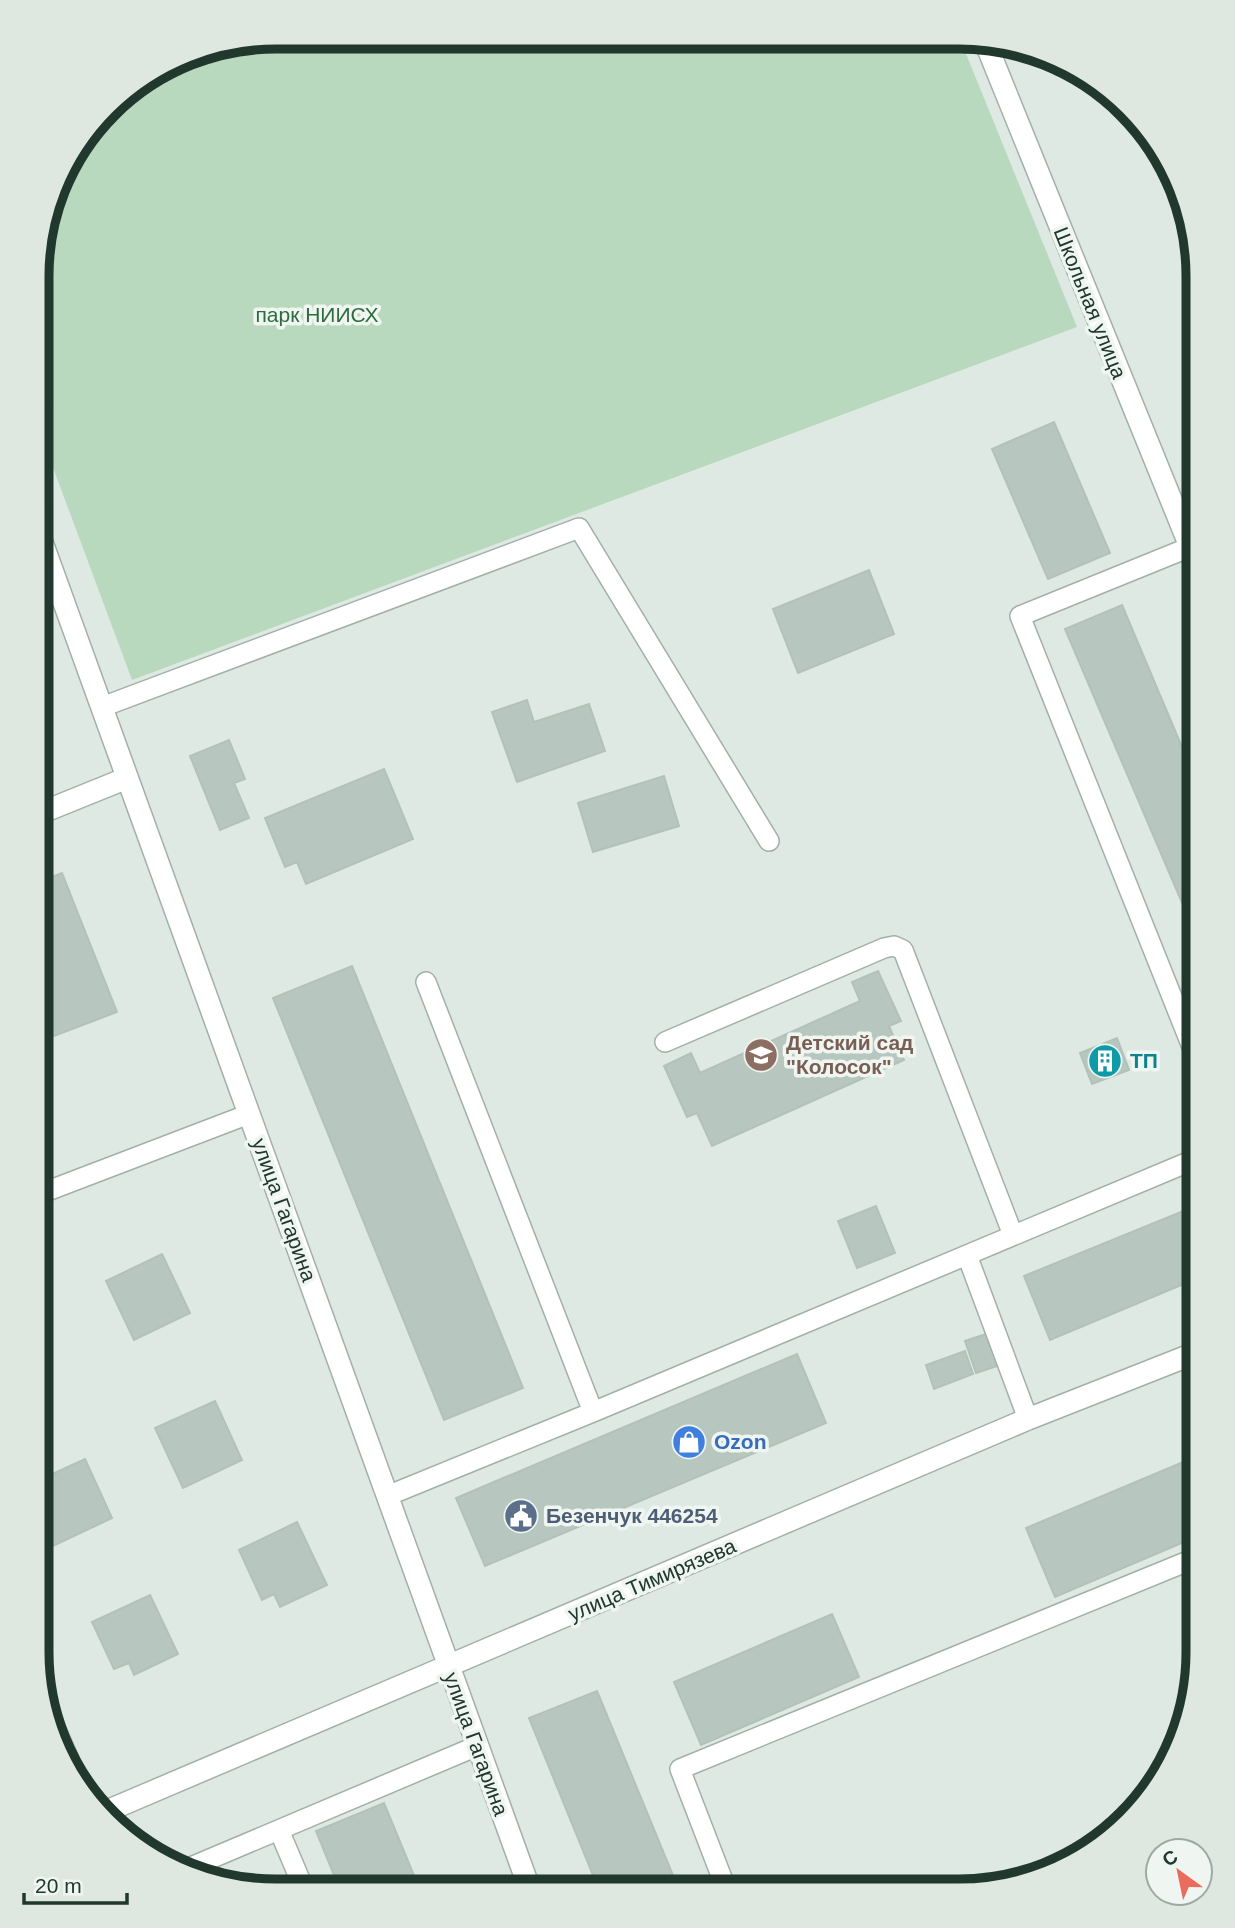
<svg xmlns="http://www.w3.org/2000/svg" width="1235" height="1928" font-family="Helvetica,sans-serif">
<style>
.green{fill:#b8d9bd}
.building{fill:#b7c6be;stroke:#b2c2b9;stroke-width:2}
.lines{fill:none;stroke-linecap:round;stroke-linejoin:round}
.service-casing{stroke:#a2b0a9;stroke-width:22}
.minor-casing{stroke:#a2b0a9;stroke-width:24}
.service{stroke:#fff;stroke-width:19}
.minor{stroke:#fff;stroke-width:21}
.labels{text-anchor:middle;stroke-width:7;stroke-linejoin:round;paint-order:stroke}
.street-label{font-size:21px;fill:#21382e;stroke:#eff6f1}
.park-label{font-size:21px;fill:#2e6c3e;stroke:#eff6f1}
.education-label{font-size:21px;font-weight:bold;fill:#785e54;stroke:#eff6f1;text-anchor:start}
.culture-label{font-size:21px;font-weight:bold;fill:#0d838f;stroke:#eff6f1;text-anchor:start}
.shop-label{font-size:21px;font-weight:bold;fill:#366cbe;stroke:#eff6f1;text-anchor:start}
.service-label{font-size:21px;font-weight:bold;fill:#4e5e75;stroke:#eff6f1;text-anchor:start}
.rim{fill:none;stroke:#21382e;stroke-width:9}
</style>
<rect width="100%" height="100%" fill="#dfe9e3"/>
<path class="green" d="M276 37 960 39 1077 327 132 680 38 427 39 246 62 170 118 96 185 55Z"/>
<path class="building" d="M1054 422 1110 553 1048 579 992 449Z
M869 570 894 634 798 673 773 609Z
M1122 605 1198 785V940L1065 629Z
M527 700 534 722 589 704 605 751 517 782 492 712Z
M229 740 245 779 234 783 249 818 220 830 190 756Z
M384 769 413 839 306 884 297 862 285 867 265 818Z
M664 776 679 826 593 852 578 803Z
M62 873 117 1012 46 1039 38 1019V882Z
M352 966 523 1388 444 1420 273 998Z
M878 971 901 1021 889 1026 904 1060 712 1146 697 1113 687 1117 664 1066 691 1053 700 1073 860 1001 852 982Z
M1117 1038 1129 1070 1092 1084 1080 1053Z
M1198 1205V1278L1050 1340 1024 1276Z
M876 1206 895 1253 857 1268 838 1221Z
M162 1254 190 1313 134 1340 106 1281Z
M989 1333 1000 1365 976 1373 965 1341Z
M965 1351 973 1374 934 1389 926 1365Z
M797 1354 826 1423 485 1566 456 1498Z
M37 1356 49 1381 37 1386Z
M215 1401 242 1460 183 1488 155 1428Z
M1195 1457 1198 1464V1536L1055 1597 1026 1528Z
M85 1459 112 1518 53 1546 37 1512V1481Z
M297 1522 327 1585 280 1607 274 1594 262 1600 239 1550Z
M150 1595 178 1654 134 1675 129 1663 114 1669 92 1622Z
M832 1614 859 1677 701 1745 674 1682Z
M597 1691 679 1890H599L529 1718Z
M384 1803 420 1890H340L316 1831Z"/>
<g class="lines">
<g class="service-casing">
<path id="service" d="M1190 547 1020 616 1198 1062
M102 707 579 528 769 841
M426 982 593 1412 1198 1158
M665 1042 884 948 894 946 903 950 1013 1235
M37 1195 249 1114
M967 1255 1028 1419
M387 1496 593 1412
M49 1714 71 1764
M279 1830 304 1889
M191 1867 477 1746
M727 1891 680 1769 1198 1557
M918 1891 967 1890"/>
</g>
<g class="minor-casing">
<path id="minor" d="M984 39 1198 566
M38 531 530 1890
M38 814 127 778
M107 1811 1028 1419 1198 1352"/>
</g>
<use href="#service" class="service"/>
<use href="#minor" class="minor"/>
</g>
<defs>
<g id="school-disc" transform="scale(1.75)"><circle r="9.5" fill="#8d6e63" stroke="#eff6f1"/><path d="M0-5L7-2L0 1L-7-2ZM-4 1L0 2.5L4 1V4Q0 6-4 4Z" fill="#fff"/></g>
<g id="building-disc" transform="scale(1.75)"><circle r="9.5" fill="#0f9aa8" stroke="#eff6f1"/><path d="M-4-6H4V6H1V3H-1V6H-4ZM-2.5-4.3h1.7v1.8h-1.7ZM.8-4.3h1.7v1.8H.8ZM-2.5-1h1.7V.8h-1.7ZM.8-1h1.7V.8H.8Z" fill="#fff"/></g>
<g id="shop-disc" transform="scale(1.75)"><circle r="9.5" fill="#3f7fe0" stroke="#eff6f1"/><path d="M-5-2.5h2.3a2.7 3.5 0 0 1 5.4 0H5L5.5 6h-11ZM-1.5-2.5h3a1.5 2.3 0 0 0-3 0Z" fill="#fff"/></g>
<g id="civic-disc" transform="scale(1.75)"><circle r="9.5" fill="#5c6f8a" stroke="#eff6f1"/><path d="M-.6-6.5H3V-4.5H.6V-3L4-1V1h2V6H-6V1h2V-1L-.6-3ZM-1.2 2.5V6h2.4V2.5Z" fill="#fff"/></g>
</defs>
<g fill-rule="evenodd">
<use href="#school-disc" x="761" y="1055"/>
<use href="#building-disc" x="1105" y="1061"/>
<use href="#shop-disc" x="689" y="1442"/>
<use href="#civic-disc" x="521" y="1516"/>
</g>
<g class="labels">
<g class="street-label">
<text transform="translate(1090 303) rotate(68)" y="7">Школьная улица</text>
<text transform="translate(284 1210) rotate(70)" y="7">улица Гагарина</text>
<text transform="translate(652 1580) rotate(-23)" y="7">улица Тимирязева</text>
<text transform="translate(476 1744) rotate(70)" y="7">улица Гагарина</text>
</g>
<g class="park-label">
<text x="317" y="322">парк НИИСХ</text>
</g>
<g class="education-label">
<text x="786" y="1050">Детский сад<tspan x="786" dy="24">"Колосок"</tspan></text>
</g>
<g class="culture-label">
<text x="1130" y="1068">ТП</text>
</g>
<g class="shop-label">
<text x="714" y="1449">Ozon</text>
</g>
<g class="service-label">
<text x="546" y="1523">Безенчук 446254</text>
</g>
</g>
<path d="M0 0H1235V1928H0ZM276 49H959A227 227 0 0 1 1186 276V1652A227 227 0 0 1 959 1879H276A227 227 0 0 1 49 1652V276A227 227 0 0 1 276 49Z" fill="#dfe7e1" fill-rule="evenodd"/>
<path class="rim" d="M276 49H959A227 227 0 0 1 1186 276V1652A227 227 0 0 1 959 1879H276A227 227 0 0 1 49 1652V276A227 227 0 0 1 276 49Z"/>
<g transform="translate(1179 1872) rotate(327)"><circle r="33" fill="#eff6f1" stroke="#9daaa3" stroke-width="2"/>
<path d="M0-5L12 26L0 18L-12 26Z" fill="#e96c5d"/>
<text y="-10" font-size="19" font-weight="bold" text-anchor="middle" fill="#21382e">С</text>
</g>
<path d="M24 1893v10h103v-10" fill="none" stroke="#21382e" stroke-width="3.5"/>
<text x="35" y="1893" font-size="21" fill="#21382e" stroke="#eff6f1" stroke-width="5" paint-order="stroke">20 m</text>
</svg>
